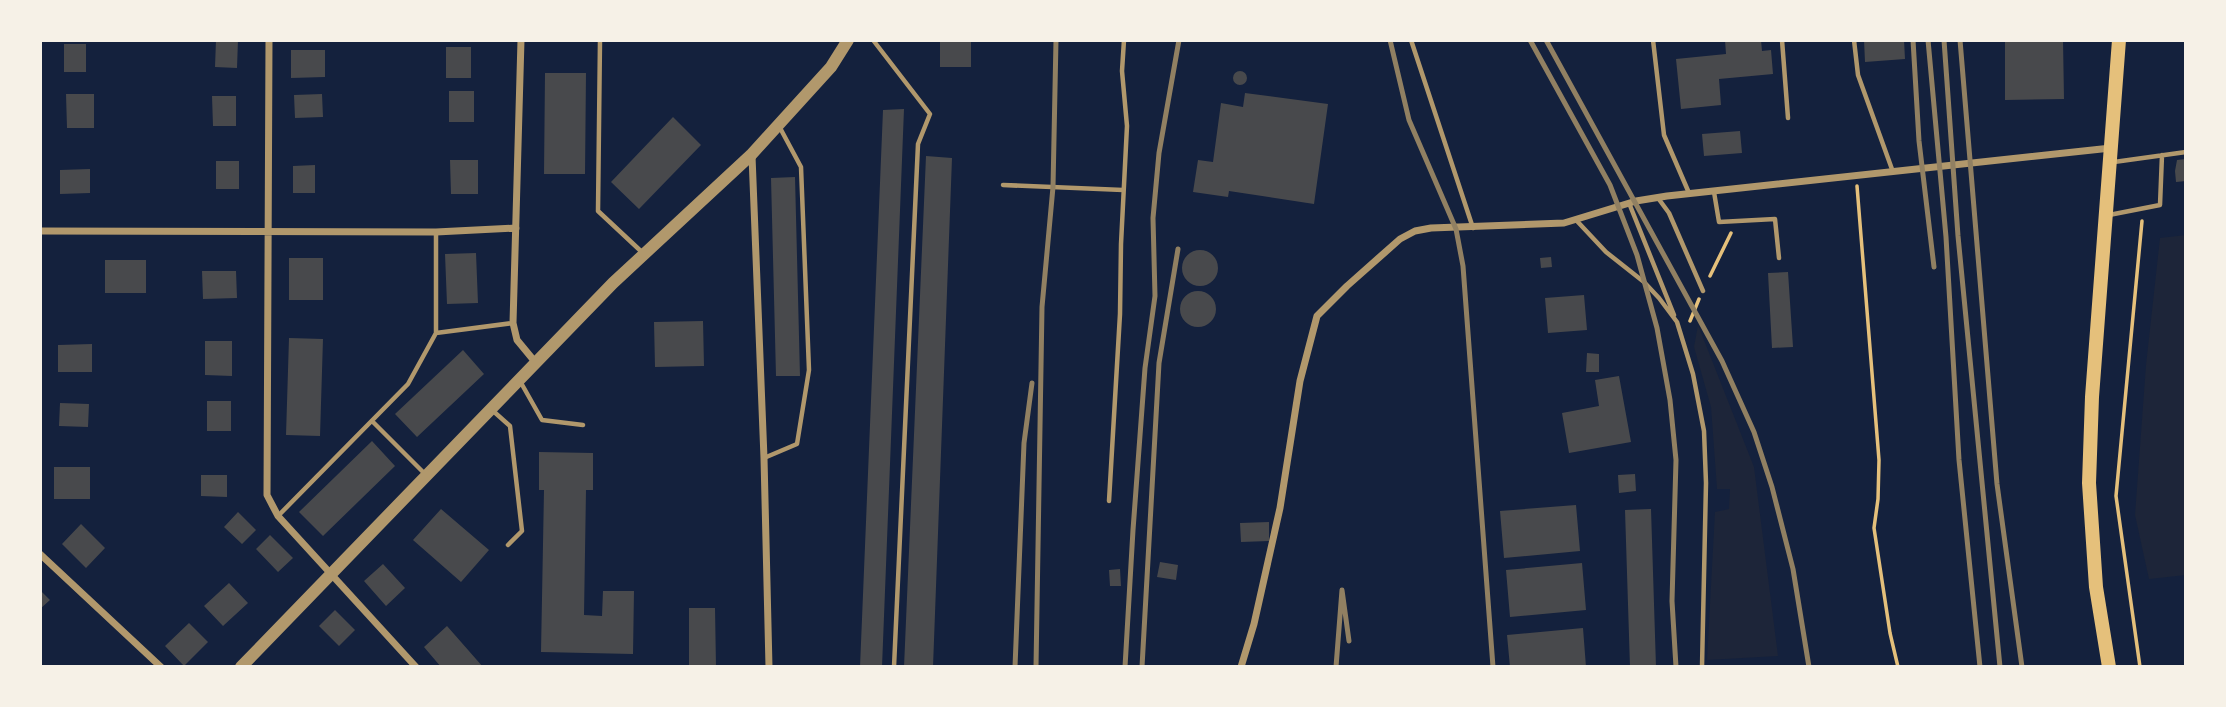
<svg xmlns="http://www.w3.org/2000/svg" width="2226" height="707" font-family="Inter,sans-serif">
<style>
.green{fill:#1d2539}
.building{fill:#48494c}
.lines{fill:none;stroke-linecap:round;stroke-linejoin:round}
.path{stroke:#e5c07b;stroke-width:3.5}
.service{stroke:#b1986c;stroke-width:4.5}
.minor{stroke:#b1986c;stroke-width:7}
.tertiary{stroke:#b1986c;stroke-width:12}
.secondary{stroke:#e5c07b;stroke-width:14}
.rail{stroke:#918062;stroke-width:5}
</style>
<rect width="100%" height="100%" fill="#14213d"/>
<path class="green" d="M2186 235V575L2149 579 2135 515 2146 365 2160 238Z
M1698 325 1754 467 1778 656 1707 660 1715 512 1729 509 1730 489H1717L1711 407 1694 347Z"/>
<path class="building" d="M216 40H238L237 68 215 67Z
M940 40H971V67H940Z
M1725 40H1761L1762 51 1771 50 1773 74 1719 79 1721 105 1681 109 1676 59 1726 54Z
M1864 40H1904L1905 59 1865 62Z
M2005 40H2063L2064 99 2005 100Z
M64 44H86V72H64Z
M446 47H471V78H446Z
M291 50H325V77L291 78Z
M1233 78a7 7 0 1 1 14 0a7 7 0 1 1-14 0Z
M545 73H586L585 174H544Z
M449 91H474V122H449Z
M1245 93 1328 104 1314 204 1229 191 1228 197 1193 192 1198 160 1213 162 1221 103 1243 107Z
M66 94H94V128H67Z
M322 94 323 117 295 118 294 95Z
M212 96H236V126H213Z
M904 109 882 667H860L883 110Z
M673 117 701 145 639 209 611 182Z
M1740 131 1742 153 1704 156 1702 134Z
M926 156 952 158 933 667H904Z
M2186 159V181L2176 182 2175 171 2177 160Z
M450 160H478V194H451Z
M216 161H239V189H216Z
M315 165V193H293V166Z
M90 169V193L60 194V170Z
M795 177 800 376H776L771 178Z
M1182 268a18 18 0 1 1 36 0a18 18 0 1 1-36 0Z
M476 253 478 303 447 304 445 254Z
M1551 257 1552 267 1541 268 1540 258Z
M289 258H323V300H289Z
M105 260H146V293H105Z
M202 271H236L237 298 203 299Z
M1788 272 1793 347 1772 348 1768 273Z
M1180 309a18 18 0 1 1 36 0a18 18 0 1 1-36 0Z
M1584 295 1587 330 1548 333 1545 298Z
M703 321 704 366 655 367 654 322Z
M289 338 323 339 320 436 286 435Z
M205 341H232V376L205 375Z
M92 344V372H58V345Z
M463 350 484 374 417 437 395 414Z
M1587 353 1599 354V372H1586Z
M1619 376 1631 442 1569 453 1562 413 1599 406 1595 380Z
M207 401H231V431H207Z
M60 403 89 404 88 427 59 426Z
M372 441 395 466 323 536 299 512Z
M539 452 593 453V490H586L584 615 602 616 603 591H634L633 654 541 652 544 490H539Z
M54 467H90V499H54Z
M1635 474 1636 491 1619 493 1618 475Z
M201 475H227V497L201 496Z
M1576 505 1580 551 1504 558 1500 511Z
M441 509 489 550 461 582 413 540Z
M1651 509 1656 667H1630L1625 510Z
M238 512 256 530 242 544 224 527Z
M1269 522V541L1241 542 1240 523Z
M81 524 105 548 86 568 62 544Z
M270 535 293 558 278 572 256 549Z
M1160 562 1178 565 1176 580 1157 577Z
M1582 563 1586 610 1510 617 1506 570Z
M383 564 405 588 386 606 364 581Z
M1120 569 1121 586H1110L1109 570Z
M229 583 248 603 223 626 204 606Z
M40 590 50 600 40 609Z
M689 608H715L716 667H689Z
M335 610 355 630 339 646 319 626Z
M189 623 208 642 184 666 165 646Z
M447 626 483 667H441L424 647Z
M1583 628 1586 667H1510L1507 635Z"/>
<g class="lines">
<path class="path" d="M1857 186 1879 460 1878 499 1874 528 1890 633 1898 667
M1710 276 1731 233
M1690 321 1699 299
M2140 667 2116 496 2142 221"/>
<path class="service" d="M600 40 598 211 644 254
M873 40 930 114 918 144 894 667
M1411 40 1473 228
M1653 40 1664 135 1689 193
M1782 40 1788 118
M1854 40 1858 75 1893 172
M2114 162 2186 152
M1003 185 1123 190
M1714 192 1719 222 1775 219 1779 258
M1658 198 1669 213 1703 291
M1629 203 1674 315
M2109 215 2160 205 2162 155
M1576 220 1606 252 1644 282 1659 298 1677 322 1693 374 1704 431 1706 483 1702 667
M436 333 513 323
M520 381 542 420 583 425
M492 410 510 426 522 531 508 545
M372 421 426 475
M764 458 797 444 809 370 801 167 779 126
M1109 501 1120 314 1121 244 1127 126 1122 71 1124 40
M278 516 408 384 436 333V232"/>
<path class="minor" d="M269 40 267 495 278 516 416 667
M521 40 513 323 517 340 536 363
M752 156 764 458 769 667
M40 231 436 232 516 228
M40 554 161 667
M1241 667 1254 624 1280 508 1300 381 1317 316 1347 286 1400 239 1415 231 1431 228 1564 223 1636 201 1667 196 2111 148"/>
<path class="tertiary" d="M241 667 613 283 751 155 831 67 848 40"/>
<path class="secondary" d="M2109 667 2096 587 2089 483 2092 397 2119 40"/>
<path class="rail" d="M1390 40 1409 120 1456 229 1463 266 1493 667
M1530 40 1610 185 1637 255 1657 328 1670 400 1676 460 1672 601 1676 667
M1546 40 1722 361 1754 432 1772 487 1793 569 1809 667
M1913 40 1919 141 1934 267
M1928 40 1946 237 1959 460 1980 667
M1944 40 1958 236 2000 667
M1960 40 1997 484 2022 667
M1015 667 1024 443 1032 383
M1036 667 1042 307 1053 187 1056 40
M1125 667 1133 530 1145 368 1155 296 1153 218 1159 153 1179 40
M1142 667 1159 363 1178 249
M1336 667 1342 590 1349 641"/>
</g>
<rect width="2226" height="707" fill="none" stroke="#f6f1e7" stroke-width="84"/>
</svg>
